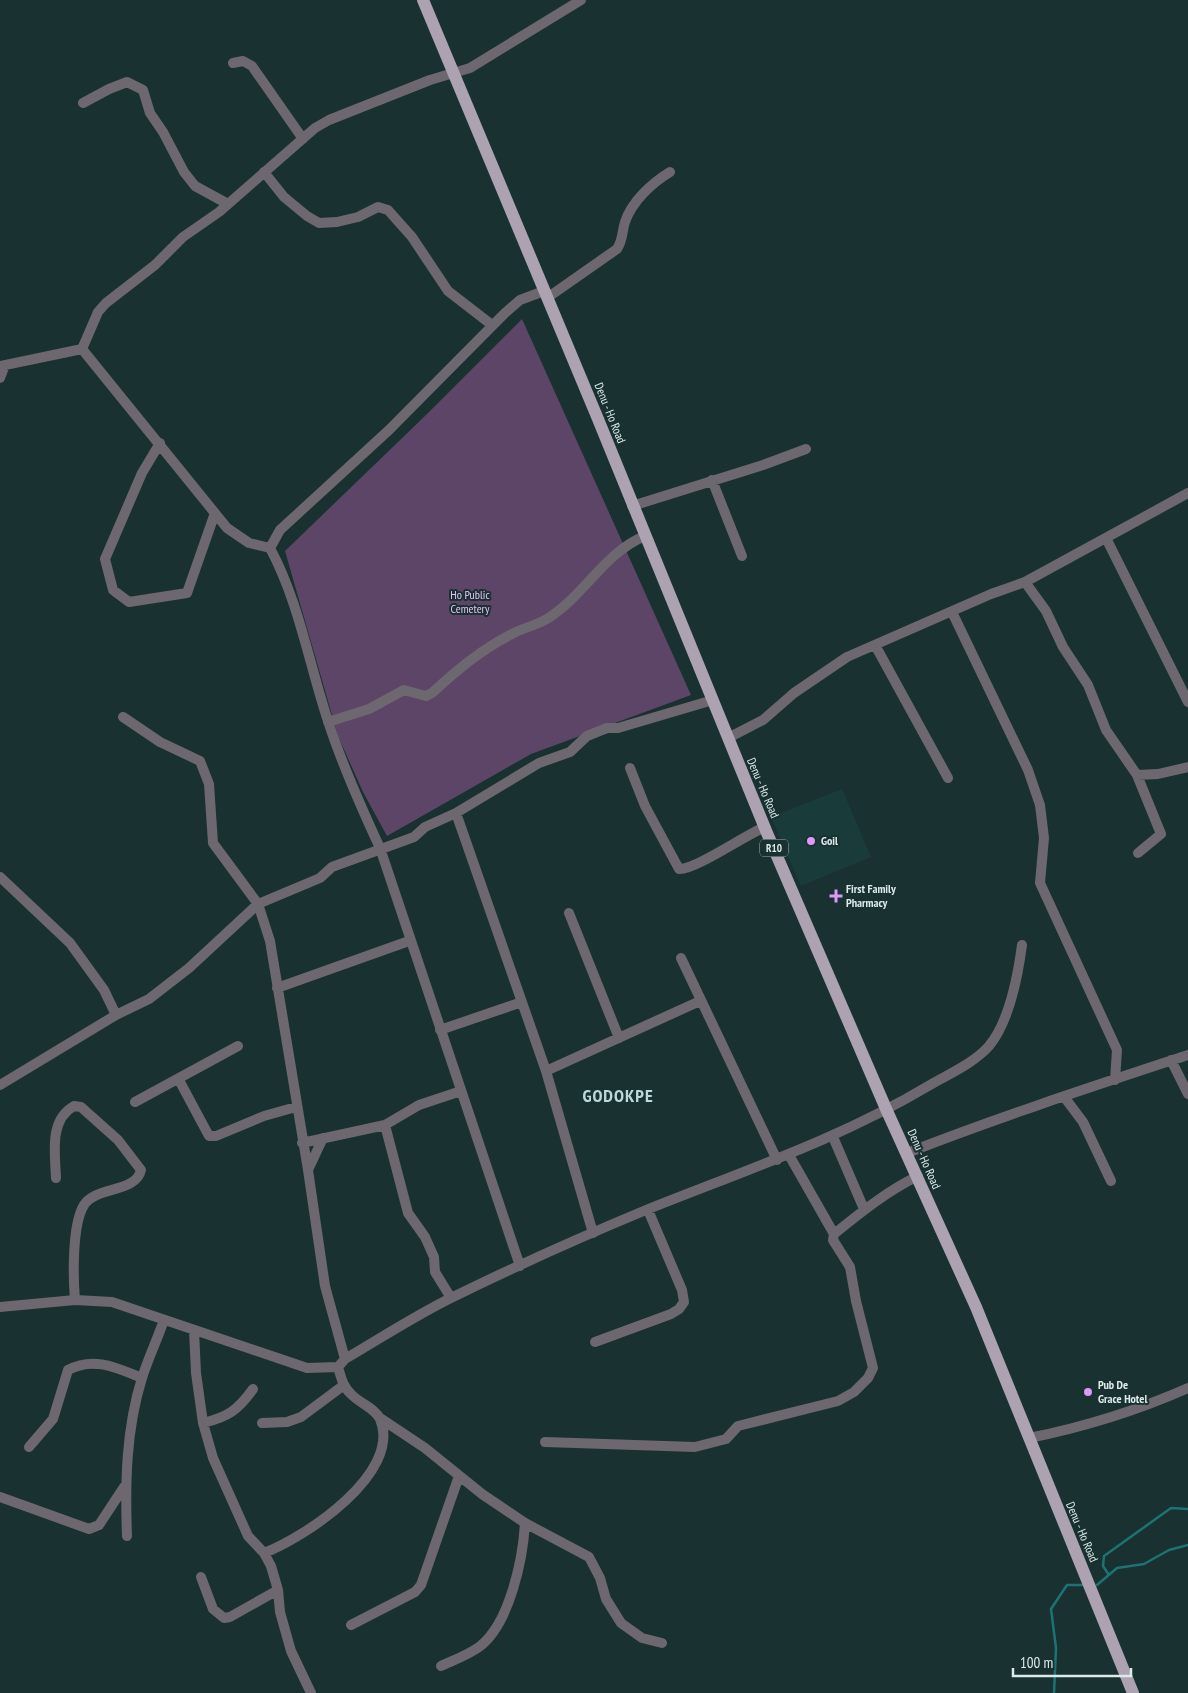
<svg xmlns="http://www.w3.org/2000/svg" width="1188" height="1693" font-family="'PT Sans Narrow',sans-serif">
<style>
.built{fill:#193c3b}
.green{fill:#5c4566}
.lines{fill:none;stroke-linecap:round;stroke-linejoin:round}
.stream{stroke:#1d7373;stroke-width:2.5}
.minor{stroke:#6d676f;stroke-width:10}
.major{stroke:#ada2b2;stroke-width:12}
.poi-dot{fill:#da9af6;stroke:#193130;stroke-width:2}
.labels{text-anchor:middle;stroke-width:4;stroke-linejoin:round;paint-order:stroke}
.shield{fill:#193130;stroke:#a2b2b2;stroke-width:1}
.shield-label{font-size:11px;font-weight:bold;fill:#dceaea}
.street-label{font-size:12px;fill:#dceaea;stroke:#193130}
.park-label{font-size:12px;fill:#e8c1f9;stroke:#193130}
.poi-label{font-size:12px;font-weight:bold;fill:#dceaea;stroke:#193130;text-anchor:start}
.district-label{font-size:18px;font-weight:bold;letter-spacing:1px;fill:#bcd8d8;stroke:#193130}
</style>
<rect width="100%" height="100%" fill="#193130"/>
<path class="built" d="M842 789 871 857 801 886 771 817Z"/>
<path class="green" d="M522 319 691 695 531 754 387 836 363 792 338 736 285 551 427 414Z"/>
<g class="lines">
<path class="stream" d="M1109 1575 1103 1566 1104 1556 1171 1508 1188 1509
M1097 1585 1117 1568 1144 1564 1169 1550 1188 1545
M1054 1693 1056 1648 1051 1609 1067 1585H1082"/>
<path class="minor" d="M233 63 243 61 252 66 303 139
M83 103 109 89 127 82 143 90 150 113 163 132 184 172 195 186 228 204
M264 172 284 197 307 216 319 223 337 222 358 217 378 207 388 210 412 237 448 291 492 325
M547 298 617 249C623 240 622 231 625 222 632 201 652 183 670 172
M82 349 227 528 249 543 270 548C299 602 309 664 328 721 342 765 361 807 380 848L520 1266
M82 349 98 312 106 303 155 265 183 237 219 212 315 128 329 120 430 80 470 68 581 0
M0 366 82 349
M0 378 5 365
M160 443 142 473 105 559 113 590 129 602 187 593 215 513
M712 480 742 556
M632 506 763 465 806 449
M1106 538 1188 702
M270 548 280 530 389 430 505 313 520 300 544 291
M1025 582 1046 611 1063 647 1088 685 1106 730 1137 775 1158 774 1188 767
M952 612 1028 770 1040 805 1044 838 1040 883 1117 1050 1115 1080
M875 645 948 778
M123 717 160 742 200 761 209 784 213 843 258 904 270 941 308 1170 325 1286 345 1359
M328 722 369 709 404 690 426 696 432 693C457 670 482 649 512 634 524 627 539 625 550 617 585 594 605 552 645 536
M728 738 763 720 794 693 847 657 991 594 1025 582 1188 493
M630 768 645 806 679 869C695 870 745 835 765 827
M1137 775 1161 834 1138 853
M456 813 546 1071 593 1233
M0 877 70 943 104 990 116 1015
M569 913 619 1038
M681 958 777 1160
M277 988 409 941
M440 1030 522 1002
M1171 1060 1188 1094
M546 1071 700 1001
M179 1080 209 1136H216L264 1116 296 1107
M0 1085 116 1015 149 999 189 968 258 904 320 878 332 867 414 837 425 827 456 813 539 763 570 752 587 736 607 728H618L713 700
M1065 1098 1083 1122 1111 1181
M135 1102 238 1046
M833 1137 864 1209
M302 1143 385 1125
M907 1153C999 1117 1094 1086 1188 1055
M789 1155 834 1234
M308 1170 323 1138
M56 1178C55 1153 49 1120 74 1106L81 1107 118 1140 141 1170C136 1193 96 1186 84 1205 72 1224 73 1277 75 1300
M451 1298 435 1272 434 1257 425 1237 408 1213 385 1125 419 1105 461 1091
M0 1307 75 1300 112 1302 307 1368 338 1367 345 1359C381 1338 416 1315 453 1297 516 1266 581 1237 646 1210 743 1171 840 1139 930 1085 949 1074 974 1063 989 1046 1009 1022 1018 975 1022 945
M194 1330 196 1373 203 1423 213 1458 248 1536 264 1553 271 1566 278 1590 280 1612 291 1651 311 1693
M595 1342 671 1314 679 1309 684 1302 682 1290 648 1210
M380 1418 425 1448 482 1494 525 1523 589 1557 600 1578 606 1599 621 1623 642 1638 662 1643
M203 1423C228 1417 238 1410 253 1389
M262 1423 287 1422 301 1417 344 1385
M1029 1438C1084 1427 1136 1411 1188 1388
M545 1442 695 1447 726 1439 738 1426 838 1401 854 1392 868 1378 873 1368 856 1301 850 1267 833 1240 834 1234C860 1213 887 1191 918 1176
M29 1447 53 1419 68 1370C94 1356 117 1368 142 1378
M0 1497 89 1529 99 1525 124 1487
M127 1536C125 1483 126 1429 142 1378 148 1359 157 1340 164 1320
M264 1553C304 1538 403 1473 380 1419 375 1408 359 1403 351 1394 343 1387 341 1377 338 1367
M201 1577 213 1609 224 1618 230 1617 278 1590
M351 1625 415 1592 421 1585 459 1476
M441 1666C454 1660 468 1655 479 1647 510 1624 523 1558 525 1523"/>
<path class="major" d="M423 0 598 419 767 833 887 1111 976 1307 1133 1693"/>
</g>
<g class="poi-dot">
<circle cx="811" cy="841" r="5"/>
<path d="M833.5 888.5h5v5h5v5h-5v5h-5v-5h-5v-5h5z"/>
<circle cx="1088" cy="1392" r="5"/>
</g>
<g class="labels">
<rect class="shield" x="760" y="839.5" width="28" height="17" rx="4"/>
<g class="shield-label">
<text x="774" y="852">R10</text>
</g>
<g class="street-label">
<text transform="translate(610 413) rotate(68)" y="4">Denu - Ho Road</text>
<text transform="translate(763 788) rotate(67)" y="4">Denu - Ho Road</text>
<text transform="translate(924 1159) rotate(66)" y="4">Denu - Ho Road</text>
<text transform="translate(1082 1532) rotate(67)" y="4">Denu - Ho Road</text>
</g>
<g class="park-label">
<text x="470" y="599">Ho Public<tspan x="470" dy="14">Cemetery</tspan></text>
</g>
<g class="poi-label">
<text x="821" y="845">Goil</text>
<text x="846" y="893">First Family<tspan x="846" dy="14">Pharmacy</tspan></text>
<text x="1098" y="1389">Pub De<tspan x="1098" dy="14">Grace Hotel</tspan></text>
</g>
<g class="district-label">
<text x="618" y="1102">GODOKPE</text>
</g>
</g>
<path d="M1013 1668v8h118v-8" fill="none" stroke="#dceaea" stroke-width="2.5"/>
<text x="1020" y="1668" font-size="15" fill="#dceaea" stroke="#193130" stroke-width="4" paint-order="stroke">100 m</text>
</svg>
